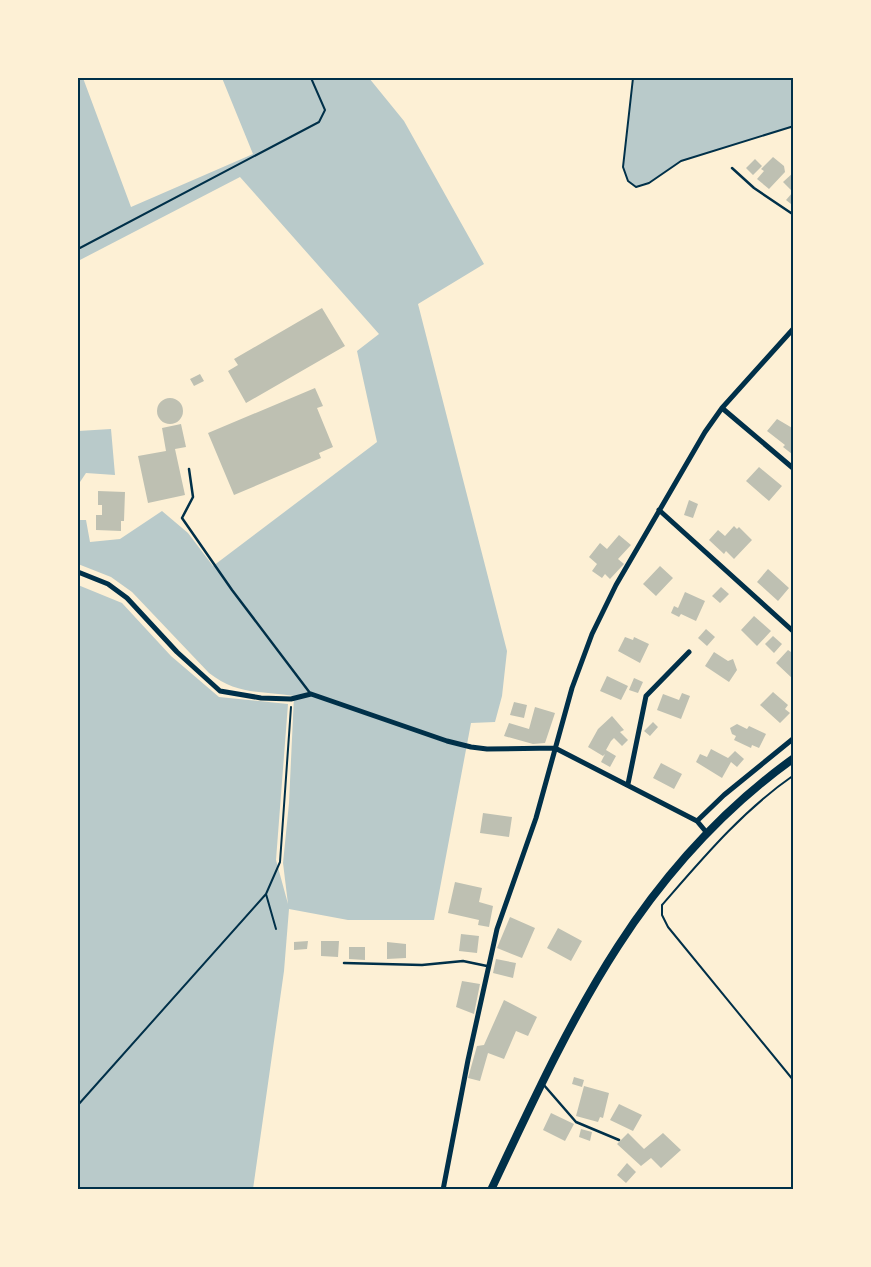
<svg xmlns="http://www.w3.org/2000/svg" width="871" height="1267" font-family="Karla,sans-serif">
<style>
.green{fill:#b9caca}
.building{fill:#bec0b2}
.lines{fill:none;stroke-linecap:round;stroke-linejoin:round}
.path{stroke:#003049;stroke-width:2}
.service{stroke:#003049;stroke-width:2.5}
.minor{stroke:#003049;stroke-width:5}
.secondary{stroke:#003049;stroke-width:8}
.neatline{fill:none;stroke:#003049;stroke-width:2}
</style>
<rect width="100%" height="100%" fill="#fdf0d5"/>
<path class="green" d="M78 78H83L131 207 253 154 222 78H369L404 121 484 264 418 304 507 651 502 696 495 722 471 723 434 920H348L289 909 284 971 253 1189H78V585L122 603 171 656 219 697 288 704 276 860 288 904 283 863 289 803 294 696C261 691 237 695 209 673L132 592 111 577 78 564V520H86L90 542 120 539 162 511 188 533 213 566 377 442 357 351 379 334 240 177 78 261Z
M633 78H793V126L681 161 649 183 636 187 628 181 623 167Z
M111 429 115 475 86 473 78 485V431Z"/>
<path class="building" d="M773 157 784 166 785 172 769 189 757 179 764 171 761 169Z
M755 159 762 166 753 175 746 168Z
M794 172V201L791 204 786 200 793 192 783 182Z
M322 308 345 346 246 403 228 371 238 365 234 359Z
M200 374 204 381 194 386 190 379Z
M315 388 323 406 317 408 333 447 319 453 321 458 234 495 208 433Z
M157 411a13 13 0 1 1 26 0a13 13 0 1 1-26 0Z
M777 419 794 429 792 454 783 447 785 445 767 431Z
M181 424 186 447 175 449 185 495 148 503 138 456 166 451 162 428Z
M759 467 782 486 769 501 746 481Z
M98 491 125 492 124 521H121V531L96 530V515H102V505H98Z
M689 500 698 504 693 518 684 515Z
M734 526 737 529 739 527 752 540 734 559 726 551 724 554 709 540 718 530 725 536Z
M619 535 631 545 618 559 624 564 610 579 605 574 602 578 592 571 597 564 589 557 600 543 607 549Z
M660 566 673 578 656 596 643 584Z
M768 569 789 588 778 601 757 582Z
M721 587 729 594 720 603 712 596Z
M685 592 705 601 696 621 681 614 679 617 671 613 674 606 678 608Z
M754 616 771 631 757 646 741 630Z
M706 629 715 637 707 646 698 638Z
M773 636 782 644 774 653 765 644Z
M625 637 633 640 634 637 649 644 640 663 618 651Z
M788 650 794 654V680L776 663Z
M714 652 728 661 733 659 737 670 729 682 705 666Z
M607 676 628 686 621 700 600 691Z
M634 678 643 682 638 693 629 690Z
M773 692 788 705 785 709 790 713 780 723 760 705Z
M682 693 690 696 681 719 657 710 663 694 679 700Z
M514 702 527 705 524 718 510 715Z
M535 707 555 713 545 743 533 744 504 736 509 723 529 729Z
M612 716 624 730 620 732 628 740 622 746 614 738 611 741 606 750 616 756 610 767 601 762 605 754 603 756 588 747 598 729Z
M653 722 658 727 650 736 644 731Z
M737 724 747 729 749 726 766 734 759 748 752 745 751 748 734 740 736 736 732 734 730 728Z
M711 749 728 758 735 751 744 759 737 767 731 762 722 778 696 762 700 754 707 757Z
M661 763 682 774 674 789 653 778Z
M483 813 512 817 509 837 480 833Z
M455 882 482 888 479 902 493 906 489 927 478 925 479 920 448 913Z
M510 917 535 928 522 958 497 948Z
M558 928 582 941 571 961 547 948Z
M461 934 479 936 477 953 459 951Z
M308 941 307 949 294 950V942Z
M321 941H339L338 957 321 956Z
M387 942 406 944V958L387 959Z
M349 947H365V960L349 959Z
M496 959 516 963 513 978 493 973Z
M462 981 480 984 474 1014 456 1007Z
M504 1000 537 1017 528 1036 516 1031 504 1059 488 1053 480 1081 468 1078 477 1046 484 1045Z
M574 1077 584 1080 582 1087 572 1084Z
M584 1086 609 1093 603 1118 600 1117 598 1122 576 1116Z
M619 1104 642 1115 633 1131 610 1120Z
M551 1113 574 1124 565 1141 543 1130Z
M581 1129 592 1132 590 1141 579 1137Z
M628 1133 644 1149 663 1133 681 1150 661 1168 651 1158 641 1166 617 1144Z
M627 1163 636 1172 626 1183 617 1175Z"/>
<g class="lines">
<path class="path" d="M633 78 623 167 628 181 636 187 649 183 681 161 794 126
M78 249 319 122 325 110 311 78
M794 775C742 811 702 859 662 905V915L668 927 794 1081
M266 894 276 929
M78 1105 266 894 280 862 291 707"/>
<path class="service" d="M732 168 754 188 794 215
M189 469 193 497 182 518 232 590 310 693
M344 963 422 965 463 961 487 966
M543 1084 576 1122 619 1140"/>
<path class="minor" d="M722 408 794 469
M659 510 794 632
M78 572 108 584 127 598 177 652 220 691 261 698 291 699 311 694 447 741 471 747 487 749 555 748 697 821 707 833
M628 784 646 696 689 652
M697 821 724 795 794 738
M443 1190 468 1060 497 929 536 818 572 688 592 634 616 585 705 432 722 408 794 328"/>
<path class="secondary" d="M491 1190C570 1022 638 870 794 758"/>
</g>
<rect width="871" height="1267" fill="none" stroke="#fdf0d5" stroke-width="158"/>
<rect x="79" y="79" width="713" height="1109" class="neatline"/>
</svg>
